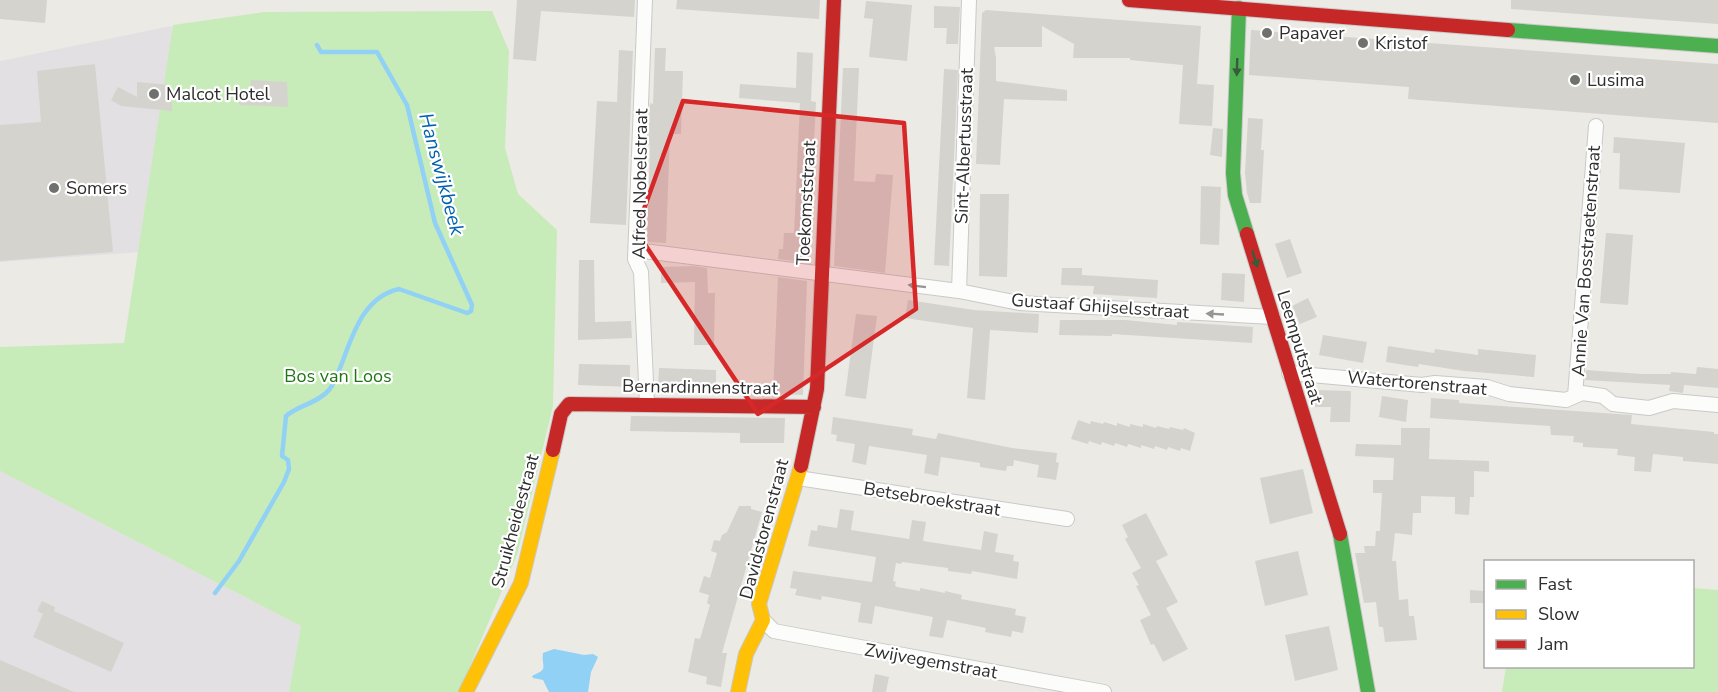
<svg xmlns="http://www.w3.org/2000/svg" width="1718" height="692" font-family="'Nunito Sans',sans-serif">
<style>
.industrial{fill:#e3e0e3}
.green{fill:#c8ebba}
.water{fill:#90d1f5}
.lines{fill:none;stroke-linecap:round;stroke-linejoin:round}
.stream{stroke:#90d1f5;stroke-width:4.5}
.building{fill:#d5d3ce}
.street-casing{stroke:#c9c9c9;stroke-width:16}
.fast-casing{stroke:#c9c9c9;stroke-width:16}
.slow-casing{stroke:#c9c9c9;stroke-width:16}
.jam-casing{stroke:#c9c9c9;stroke-width:16}
.street{stroke:#fcfcfb;stroke-width:14}
.fast{stroke:#4caf50;stroke-width:14}
.slow{stroke:#ffc107;stroke-width:14}
.jam{stroke:#c62828;stroke-width:14}
.oneway{fill:#385b3a}
.oneway2{fill:#959594}
.marked{fill:#d62828;fill-opacity:0.2;stroke:#d62828;stroke-width:4.5;stroke-linejoin:round}
.poi-dot{fill:#70706e;stroke:#fff;stroke-width:2}
.labels{text-anchor:middle;stroke-width:4.5;stroke-linejoin:round;paint-order:stroke}
.poi-label{font-size:18px;fill:#2e2e2e;stroke:#fff;text-anchor:start}
.street-label{font-size:18px;fill:#2e2e2e;stroke:#fff}
.park-label{font-size:18px;fill:#1e7613;stroke:#fff}
.water-label{font-size:20px;font-style:italic;fill:#0062b0;stroke:#fff}
</style>
<rect width="100%" height="100%" fill="#eceae4"/>
<path class="industrial" d="M171 26 221 90 157 251 0 262V61Z
M0 471 301 626 289 692H0Z"/>
<path class="green" d="M492 11 509 51 505 148 518 194 557 230 553 406 517 555 459 692H289L301 626 0 471V347L124 343 173 25 264 12Z
M1693 588 1718 590V692H1502L1506 667 1692 666Z"/>
<path class="water" d="M554 649 584 655 593 654 598 657 591 672 588 692H549L543 680 533 678 532 676C550 668 541 668 543 653Z"/>
<g class="lines">
<path class="stream" d="M215 593 239 561 284 482 289 469 288 460 282 456 286 416C299 405 318 403 329 390 334 384 337 376 340 368 352 338 362 297 399 289L467 313 471 311 472 305 435 223 407 105 377 52H321L317 45"/>
</g>
<path class="building" d="M0 0H47L45 23 0 19Z
M517 0H635L634 17 541 11 536 61 513 59Z
M677 0H820L819 19 676 9Z
M1511 0H1718V24L1511 9Z
M866 1 912 5 907 61 869 57 873 19 864 18Z
M934 6 960 7 958 44H946L947 28H934Z
M986 10 1201 26 1197 84 1214 85 1212 126 1179 124 1183 65 1130 60V58H1073L1074 44 1042 26V47H994L996 58V81L1067 90V101L1004 99 1000 165 976 164 982 13Z
M1251 30 1718 64V123L1408 99 1409 87 1249 75Z
M655 48H666L665 71H683L681 134H670L666 243 647 242 650 145H648L650 103 653 104Z
M619 50 633 51 626 225 590 223 597 101 617 102Z
M797 52 813 53 811 101 816 102 808 263 778 259 779 249H783L784 233H794L800 103 739 98 740 84 796 88Z
M95 64 113 252 0 261V125L41 122 37 71Z
M843 68H859L854 181 875 182 876 174 893 175 885 273 834 266Z
M944 69 958 70 949 266 934 265Z
M251 80 287 82 288 107 239 105 240 90H250Z
M137 82 171 85 172 111 121 106 111 100 118 87 137 97Z
M1248 118 1263 119 1261 150H1264L1261 203H1250L1247 193 1245 173Z
M1213 128 1223 129 1222 157 1210 155Z
M1614 137 1685 143 1680 193 1619 189 1620 153H1613Z
M1201 186 1221 187 1219 245 1200 244Z
M980 194H1009L1007 277 979 276Z
M1606 233 1633 235 1628 305 1600 303Z
M1290 239 1302 273 1287 278 1275 244Z
M579 260H594L595 322 631 321 632 338 578 340Z
M694 266 707 268 708 293H715L714 345H694L695 282 661 283V267Z
M1062 268H1082V275L1158 280 1157 298 1093 294 1094 286 1061 285Z
M1222 273 1245 274 1244 302 1221 300Z
M778 277 807 281 803 395 773 394Z
M1308 298 1317 317 1300 324 1292 306Z
M908 300 974 310 1039 314 1038 333 990 330 985 400 967 398 973 328 905 318Z
M856 314 877 316 866 399 845 396Z
M1060 320H1125L1177 325V322L1253 327 1252 343 1112 334V336L1059 335Z
M1323 335 1367 342 1363 363 1319 355Z
M1388 346 1434 353 1435 349 1478 355V349L1536 355 1534 377 1464 371 1419 364 1418 367 1386 362Z
M579 364 630 365V387L578 385Z
M1697 367 1718 369V388L1684 385 1683 393 1669 391 1670 385 1585 380 1586 370 1642 374H1671V372L1696 374Z
M659 368 716 370V388L658 386Z
M1316 390 1351 391 1350 422H1330L1331 407H1315Z
M1382 396 1408 400 1406 422 1379 417Z
M1431 398 1459 400V403L1632 415 1631 424 1714 432V434H1718V464L1683 461V457L1653 454 1651 472 1634 471 1635 457 1617 455 1618 449 1583 447V443L1573 442 1574 436 1551 435 1550 426 1430 418Z
M631 416 785 418 784 443H740V433L630 431Z
M833 417 913 429 912 435 936 439 938 433 1012 448 1057 453 1056 462 1059 463 1056 480 1037 477 1039 465 1014 460 1013 466H1007L1006 471 980 467V463L941 457 938 476 924 473 927 455 869 446 866 465 852 462 855 444 836 441 837 435 831 434Z
M1078 420 1090 424 1091 421 1103 424 1104 422 1117 426V423L1130 427V424L1143 427V424L1156 428 1157 426 1169 429 1170 427 1183 430 1184 428 1195 433 1190 451 1181 448 1180 451 1168 447 1167 450 1155 446 1154 449 1141 445V448L1128 444 1127 447 1115 443 1114 446 1102 442 1101 445 1089 441 1088 444 1071 439Z
M1401 428H1430L1429 459 1489 461V472L1474 471V497H1470L1469 515 1455 514V497L1421 496V513H1413L1412 535 1395 533 1392 561H1396L1399 600 1408 599 1409 616H1414L1417 640 1385 642 1383 627H1379L1376 602 1364 603 1355 553H1365L1364 546H1375L1376 531H1380L1382 493H1373V480H1393L1394 458 1355 456 1356 444 1401 445Z
M1303 469 1313 513 1270 524 1260 478Z
M739 506H751V509L762 512 722 653H727L721 687 706 684 707 677 688 672 695 638 700 639 710 605 707 603 709 595 699 592 704 576 710 578 717 553 711 551 714 540 720 541 722 535 727 532Z
M840 509 854 511 851 530 909 539 912 520 926 522 923 541 962 547 981 550 984 531 998 534 995 552 1014 555 1013 561 1019 562 1017 579 972 571 971 574 948 571V568L902 562 901 564 896 563 893 581 896 582 895 585 897 587 920 591V588L945 593V591L962 595 961 599 1016 609 1015 615 1026 617 1023 633 1012 631 1011 637 985 632 986 628 947 620 943 638 929 636 933 617 875 606 872 624 858 622 861 603 822 596 821 600 795 595 797 589 790 588 793 571 872 582 876 557 808 546 811 530 817 531 818 525 837 528Z
M1146 513 1168 555 1156 561 1178 602 1166 608 1188 649 1163 662 1154 644 1151 645 1140 620 1151 615 1136 586 1139 585 1132 573 1141 568 1125 539 1128 537 1122 525Z
M1298 551 1308 595 1265 606 1255 561Z
M1470 590 1484 591V603H1470Z
M42 601 55 607 54 611 124 643 111 672 33 637 43 614 37 611Z
M1329 626 1338 670 1295 681 1285 635Z
M0 660 74 692H0Z
M875 674 889 677 886 692H872Z"/>
<g class="lines">
<g class="street-casing">
<path id="street" d="M645 0 635 259 641 272 647 404
M636 250 959 291 1019 303 1273 317
M959 291 969 0
M1289 373 1422 385 1435 383 1487 387 1509 394 1566 400 1582 393 1603 396 1613 404 1649 408 1673 401 1718 405
M1575 396 1596 126
M798 478 1067 519
M763 620 774 631 795 635 1104 692"/>
</g>
<g class="fast-casing">
<path id="fast" d="M1239 8 1233 173 1235 195 1247 234
M1508 30 1718 46
M1340 534 1368 692"/>
</g>
<g class="slow-casing">
<path id="slow" d="M466 692 521 583 553 450
M738 692 746 654 763 620 759 604 801 466"/>
</g>
<g class="jam-casing">
<path id="jam" d="M1129 0 1508 30
M1247 234 1340 534
M553 450 561 414 569 404 814 407
M801 466 817 389 834 0"/>
</g>
<use href="#street" class="street"/>
<use href="#fast" class="fast"/>
<use href="#slow" class="slow"/>
<use href="#jam" class="jam"/>
</g>
<defs><path id="oneway-solid" d="M-6-.8H1V-3.2L6.5 0L1 3.2V.8H-6Z" transform="scale(1.5)"/></defs>
<g class="oneway">
<use href="#oneway-solid" transform="translate(1237 67) rotate(92)"/>
<use href="#oneway-solid" transform="translate(1255 259) rotate(72)"/>
</g>
<g class="oneway2">
<use href="#oneway-solid" transform="translate(917 286) rotate(-173)"/>
<use href="#oneway-solid" transform="translate(1215 314) rotate(-177)"/>
</g>
<path class="marked" d="M683 101 904 123 916 309 758 414 636 231Z"/>
<g class="poi-dot">
<circle cx="1267" cy="33" r="6"/>
<circle cx="1363" cy="43" r="6"/>
<circle cx="1575" cy="80" r="6"/>
<circle cx="154" cy="94" r="6"/>
<circle cx="54" cy="188" r="6"/>
</g>
<g class="labels">
<g class="poi-label">
<text x="1279" y="39">Papaver</text>
<text x="1375" y="49">Kristof</text>
<text x="1587" y="86">Lusima</text>
<text x="166" y="100">Malcot Hotel</text>
<text x="66" y="194">Somers</text>
</g>
<g class="street-label">
<text transform="translate(964 146) rotate(-88)" y="6">Sint-Albertusstraat</text>
<text transform="translate(640 184) rotate(-89)" y="6">Alfred Nobelstraat</text>
<text transform="translate(806 203) rotate(-87)" y="6">Toekomststraat</text>
<text transform="translate(1586 261) rotate(-86)" y="6">Annie Van Bosstraetenstraat</text>
<text transform="translate(1100 306) rotate(4)" y="6">Gustaaf Ghijselsstraat</text>
<text transform="translate(1300 347) rotate(73)" y="6">Leemputstraat</text>
<text transform="translate(1417 383) rotate(5)" y="6">Watertorenstraat</text>
<text transform="translate(700 387) rotate(1)" y="6">Bernardinnenstraat</text>
<text transform="translate(932 499) rotate(9)" y="6">Betsebroekstraat</text>
<text transform="translate(515 521) rotate(-75)" y="6">Struikheidestraat</text>
<text transform="translate(764 529) rotate(-75)" y="6">Davidstorenstraat</text>
<text transform="translate(931 661) rotate(10)" y="6">Zwijvegemstraat</text>
</g>
<g class="park-label">
<text x="338" y="382">Bos van Loos</text>
</g>
<g class="water-label">
<text transform="translate(442 174) rotate(75)" y="7">Hanswijkbeek</text>
</g>
</g>
<rect x="1484" y="560" width="210" height="108" fill="#ffffff" stroke="#ababab" stroke-width="1.5"/>
<rect x="1496" y="580" width="30" height="9" fill="#4caf50" stroke="#ababab" stroke-width="1.5"/>
<text x="1538" y="590" font-size="18" fill="#2e2e2e">Fast</text>
<rect x="1496" y="610" width="30" height="9" fill="#ffc107" stroke="#ababab" stroke-width="1.5"/>
<text x="1538" y="620" font-size="18" fill="#2e2e2e">Slow</text>
<rect x="1496" y="640" width="30" height="9" fill="#c62828" stroke="#ababab" stroke-width="1.5"/>
<text x="1538" y="650" font-size="18" fill="#2e2e2e">Jam</text>
</svg>
